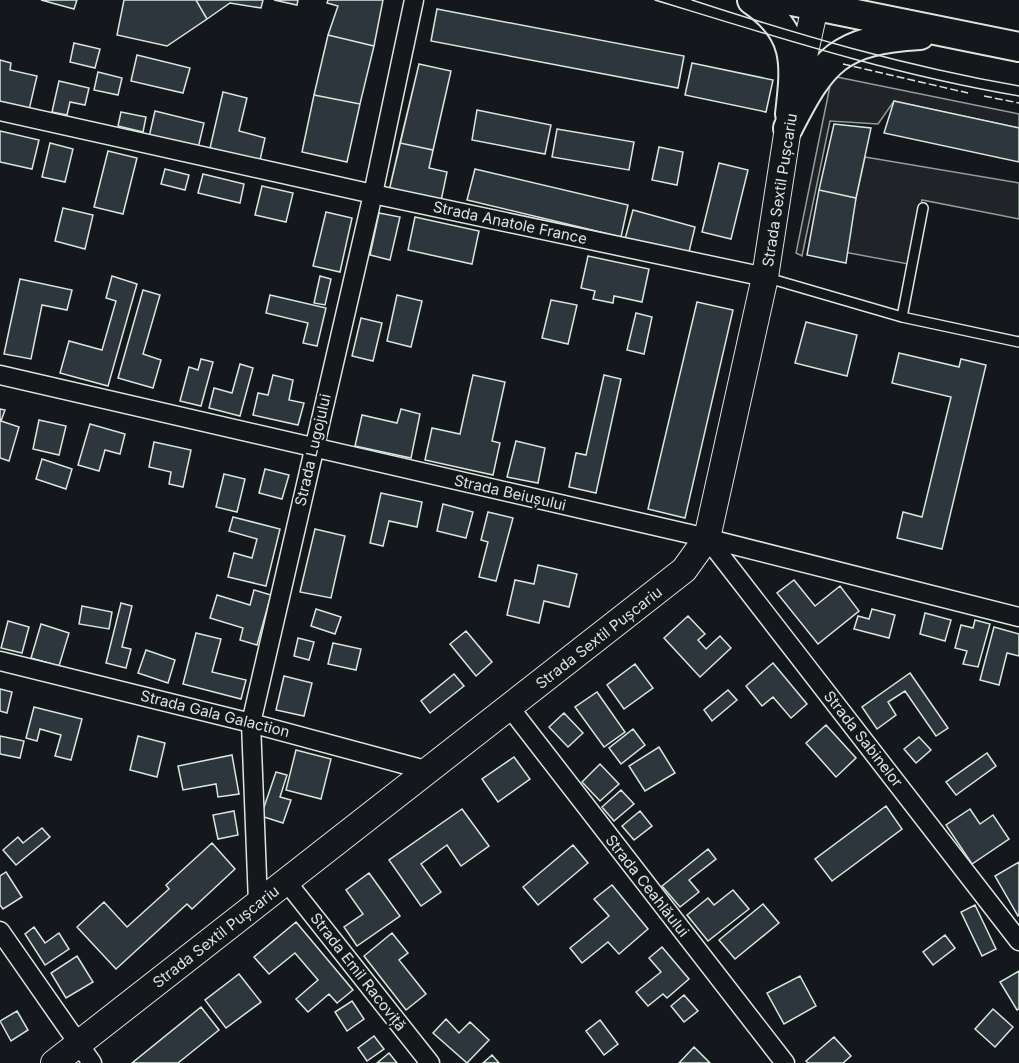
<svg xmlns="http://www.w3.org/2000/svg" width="1019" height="1063" font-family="Inter,sans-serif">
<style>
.green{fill:#202428;stroke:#939e99;stroke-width:1.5}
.building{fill:#2c363c;stroke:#d8e6dc;stroke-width:1.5}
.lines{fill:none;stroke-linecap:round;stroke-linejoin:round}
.lane-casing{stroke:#d8e6dc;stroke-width:12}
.street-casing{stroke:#d8e6dc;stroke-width:21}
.secondary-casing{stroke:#d8e6dc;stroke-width:28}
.primary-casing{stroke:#d8e6dc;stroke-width:32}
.lane{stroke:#14181c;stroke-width:9}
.street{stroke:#14181c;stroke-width:18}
.secondary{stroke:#14181c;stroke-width:26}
.primary{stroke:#14181c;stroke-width:28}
.tram{stroke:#d8e6dc;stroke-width:1.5}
.fence{stroke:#d8e6dc;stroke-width:1.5;stroke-dasharray:8 3;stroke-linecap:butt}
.labels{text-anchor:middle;stroke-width:4.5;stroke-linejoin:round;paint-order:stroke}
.street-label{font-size:15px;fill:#d8e6dc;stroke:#14181c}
</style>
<rect width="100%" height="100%" fill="#14181c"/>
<path class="green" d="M832 76 1019 114V128L894 101 878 124 830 121 802 256 796 253Z
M865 157 1019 183V219L922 200 908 264 844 252Z"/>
<path class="building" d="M41 0H77L74 9Z
M124 0H196L207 19 167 46 117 35Z
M196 0H263L261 8 230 3 207 19Z
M274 0H298L297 5Z
M328 0H383L374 46 328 35 338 6 327 3Z
M437 9 684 56 678 88 431 41Z
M328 35 374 46 360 104 314 95Z
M74 43 100 49 95 68 70 62Z
M137 55 190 68 183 93 131 81Z
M0 60 11 63 10 70 37 76 29 110 0 106Z
M692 63 773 80 766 112 685 95Z
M419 64 451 71 429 168 447 172 441 201 389 191Z
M419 64 451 71 433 150 400 143Z
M98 72 122 78 118 95 94 90Z
M59 81 89 88 85 105 70 102 67 115 52 112Z
M223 92 247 98 239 131 265 138 260 160 210 148Z
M314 95 360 104 347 162 302 152Z
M894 101 1019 128V162L884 133Z
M477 110 551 125 545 154 472 140Z
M155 111 204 123 198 148 149 137Z
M121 112 146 117 143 132 118 126Z
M834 124 871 128 856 198 819 190Z
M557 129 634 142 629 170 552 157Z
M0 131 39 140 32 169 0 162Z
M50 143 73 149 65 182 42 177Z
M400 143 433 150 429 168 447 172 441 201 389 191Z
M659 147 683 152 677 185 652 180Z
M108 151 137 158 123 214 94 207Z
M719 163 748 170 731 239 702 232Z
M165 169 189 175 185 190 161 184Z
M475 169 628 205 621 237 467 200Z
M203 174 244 184 240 203 198 193Z
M262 186 293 193 286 222 255 215Z
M819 190 856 198 846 263 807 255Z
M63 208 93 215 85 249 55 241Z
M633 210 695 227 688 256 625 239Z
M326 212 352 218 340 272 313 266Z
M379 213 400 217 390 260 370 255Z
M415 217 479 231 472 264 408 250Z
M588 256 649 269 642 302 614 296 613 303 593 299 595 291 581 288Z
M112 276 137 284 108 386 60 373 69 341 102 350 116 301 106 298Z
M320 276 331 279 325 305 314 303Z
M20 279 72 290 67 310 42 305 31 359 4 354Z
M143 290 160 295 143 354 161 360 153 388 118 378Z
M270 295 326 308 317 346 303 343 308 323 266 313Z
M397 295 422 301 411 347 387 341Z
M551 300 577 305 568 344 542 338Z
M697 302 733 310 685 518 648 509Z
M636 313 652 317 644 354 627 350Z
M361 318 382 323 373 361 352 356Z
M806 322 857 335 847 376 795 363Z
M899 353 959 367 961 359 986 365 942 549 897 538 903 512 922 517 951 397 892 383Z
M201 359 213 362 201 406 180 401 189 367 198 370Z
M240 364 253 368 240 416 209 408 214 388 232 393Z
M273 375 293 380 289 400 304 403 298 425 253 415 258 393 268 395Z
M473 375 505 382 492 441 500 443 493 475 425 460 432 428 460 434Z
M604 375 621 379 596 493 569 487 576 453 586 455Z
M0 409 5 410 1 421 19 427 9 461 0 458Z
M401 409 420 414 411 458 355 446 362 415 397 423Z
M39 420 66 426 59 455 33 449Z
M90 424 125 434 120 454 105 450 99 471 78 465Z
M516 441 545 448 538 483 507 477Z
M154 442 191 450 183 487 169 484 171 472 149 467Z
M42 459 72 469 66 489 36 479Z
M265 469 289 475 282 499 259 493Z
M224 474 245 479 237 512 216 507Z
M381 493 422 502 417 527 389 521 383 546 370 543Z
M443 504 473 512 466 538 437 531Z
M488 512 513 518 496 581 479 577 488 542 481 540Z
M233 517 280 529 266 586 228 577 234 553 252 558 257 539 229 531Z
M315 529 345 536 331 598 300 592Z
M538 565 577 574 569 607 544 601 539 623 507 615 515 580 534 584Z
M794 580 815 606 840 586 859 611 818 644 777 593Z
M254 590 271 595 257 645 240 640 243 628 210 618 217 595 250 605Z
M121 603 132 606 122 647 131 649 126 668 106 663Z
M82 606 112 612 109 629 79 624Z
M316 609 341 617 335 634 311 626Z
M872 609 895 615 889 638 854 629 858 616 869 619Z
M925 613 951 620 945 641 920 634Z
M688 616 705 634 698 640 706 649 720 636 731 648 700 677 664 638Z
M975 620 990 624 978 667 963 664 967 651 955 648 961 625 973 628Z
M8 621 29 627 22 653 1 648Z
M41 624 69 633 59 666 31 658Z
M994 627 1019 634V656L1007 653 999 685 980 680Z
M466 631 492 662 476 676 450 644Z
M196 633 221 639 212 672 246 680 241 699 183 684Z
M298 638 314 642 309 660 294 656Z
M333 643 361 649 356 670 328 664Z
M146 650 175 660 168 683 138 673Z
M773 663 807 704 791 718 773 697 762 706 746 686Z
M635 664 653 688 624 709 607 685Z
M910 673 948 728 936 736 905 691 888 702 896 715 877 729 862 707Z
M454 674 464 686 430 713 421 701Z
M284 676 312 683 304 716 276 710Z
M0 689 12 692 7 713 0 711Z
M728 690 737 700 712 721 704 710Z
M597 692 625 732 604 747 575 707Z
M34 707 82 719 71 760 55 756 61 735 40 729 37 741 26 738Z
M564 713 583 733 568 747 549 727Z
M826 725 856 758 836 777 806 743Z
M633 729 645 745 621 764 609 748Z
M0 736 24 741 20 758 0 754Z
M138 736 165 743 157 777 130 770Z
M919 737 931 750 916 763 904 749Z
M659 747 675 773 645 791 629 766Z
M296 750 331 759 321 799 286 790Z
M987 753 996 766 956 795 946 782Z
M232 755 239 794 218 797 216 784 183 790 178 766Z
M514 757 530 779 498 802 482 779Z
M600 764 619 784 600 801 582 782Z
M276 772 287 775 280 797 291 800 283 823 261 816Z
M621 790 634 804 614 821 602 807Z
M886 806 902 829 832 881 815 859Z
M462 809 489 846 461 866 447 845 421 864 441 892 421 906 389 860Z
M970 809 980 824 993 815 1009 839 972 864 946 825Z
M234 811 238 835 218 839 213 815Z
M640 811 652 826 634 840 622 826Z
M42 828 50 837 16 865 3 850 18 837 23 843Z
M212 843 235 869 192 909 187 904 116 969 77 927 104 902 127 927 169 889 166 885Z
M573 845 588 863 538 905 523 887Z
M708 849 716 859 689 880 699 892 680 907 662 886Z
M1019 862V915L1018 916 995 876Z
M6 872 22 897 3 909 0 905V876Z
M369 873 400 916 357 946 344 927 363 914 346 890Z
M612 885 648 929 619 954 608 942 582 963 570 948 609 916 594 899Z
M733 890 749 909 708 941 687 915 708 898 714 905Z
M763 904 779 923 735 959 719 940Z
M975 905 996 949 982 956 961 912Z
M296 922 353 990 337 1003 329 994 308 1012 296 999 318 980 295 953 269 974 254 957Z
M34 927 45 943 59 933 69 949 45 965 25 934Z
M392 933 408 953 399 960 426 994 406 1010 364 956Z
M945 935 955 948 933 965 923 952Z
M662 947 689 979 667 998 663 994 648 1006 636 992 661 972 649 958Z
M77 956 93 982 66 998 51 973Z
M1019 971V1009L1017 1010 1000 982Z
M239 974 261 1002 226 1028 205 1000Z
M800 976 816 1006 784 1024 767 993Z
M684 995 698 1011 684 1022 671 1006Z
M352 1001 364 1019 347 1031 335 1012Z
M201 1007 219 1030 178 1063H132Z
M993 1009 1013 1027 995 1047 975 1029Z
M17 1011 28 1030 11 1041 0 1021Z
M446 1019 459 1033 470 1022 489 1040 467 1063 433 1033Z
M600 1020 618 1044 604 1055 586 1031Z
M374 1036 384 1049 367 1061 358 1048Z
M834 1037 851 1056 843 1063H808L806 1061Z
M694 1047 710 1063H679Z
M389 1053 397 1063H377Z
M492 1055 499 1063H483Z"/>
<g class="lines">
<g class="lane-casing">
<path id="lane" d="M768 278 902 317 1019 342
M902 317 923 208"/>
</g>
<g class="street-casing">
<path id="street" d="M0 111 373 194 765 277
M0 375 690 534 1019 617
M707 538 1019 941
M0 661 251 723 429 771
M510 708 785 1063
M286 881 430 1063
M258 903 251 723 373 194 414 0
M0 931 92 1063"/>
</g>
<g class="secondary-casing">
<path id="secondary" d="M54 1063 684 570 707 538 765 277 788 128 815 7"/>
</g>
<g class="primary-casing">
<path id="primary" d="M752 0C799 32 796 63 790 114
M787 0 1019 47
M788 128C823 59 839 40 920 35"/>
</g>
<use href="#lane" class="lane"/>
<use href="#street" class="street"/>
<use href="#secondary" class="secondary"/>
<use href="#primary" class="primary"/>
<path class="tram" d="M655 0C776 37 894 75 1019 96
M692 0C802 36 905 66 1019 86"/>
<path class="fence" d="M843 64 968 93
M984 96 1019 103"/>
</g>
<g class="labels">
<g class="street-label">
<text transform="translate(780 190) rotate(-81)" y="5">Strada Sextil Pușcariu</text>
<text transform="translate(510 223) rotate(12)" y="5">Strada Anatole France</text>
<text transform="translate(313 450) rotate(-77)" y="5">Strada Lugojului</text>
<text transform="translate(510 493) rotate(13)" y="5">Strada Beiușului</text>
<text transform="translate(599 638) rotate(-38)" y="5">Strada Sextil Pușcariu</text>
<text transform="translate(215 714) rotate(14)" y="5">Strada Gala Galaction</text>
<text transform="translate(863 739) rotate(52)" y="5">Strada Sabinelor</text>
<text transform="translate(647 886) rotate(52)" y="5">Strada Ceahlăului</text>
<text transform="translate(216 937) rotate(-38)" y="5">Strada Sextil Pușcariu</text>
<text transform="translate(358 972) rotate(52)" y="5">Strada Emil Racoviță</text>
</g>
</g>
</svg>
